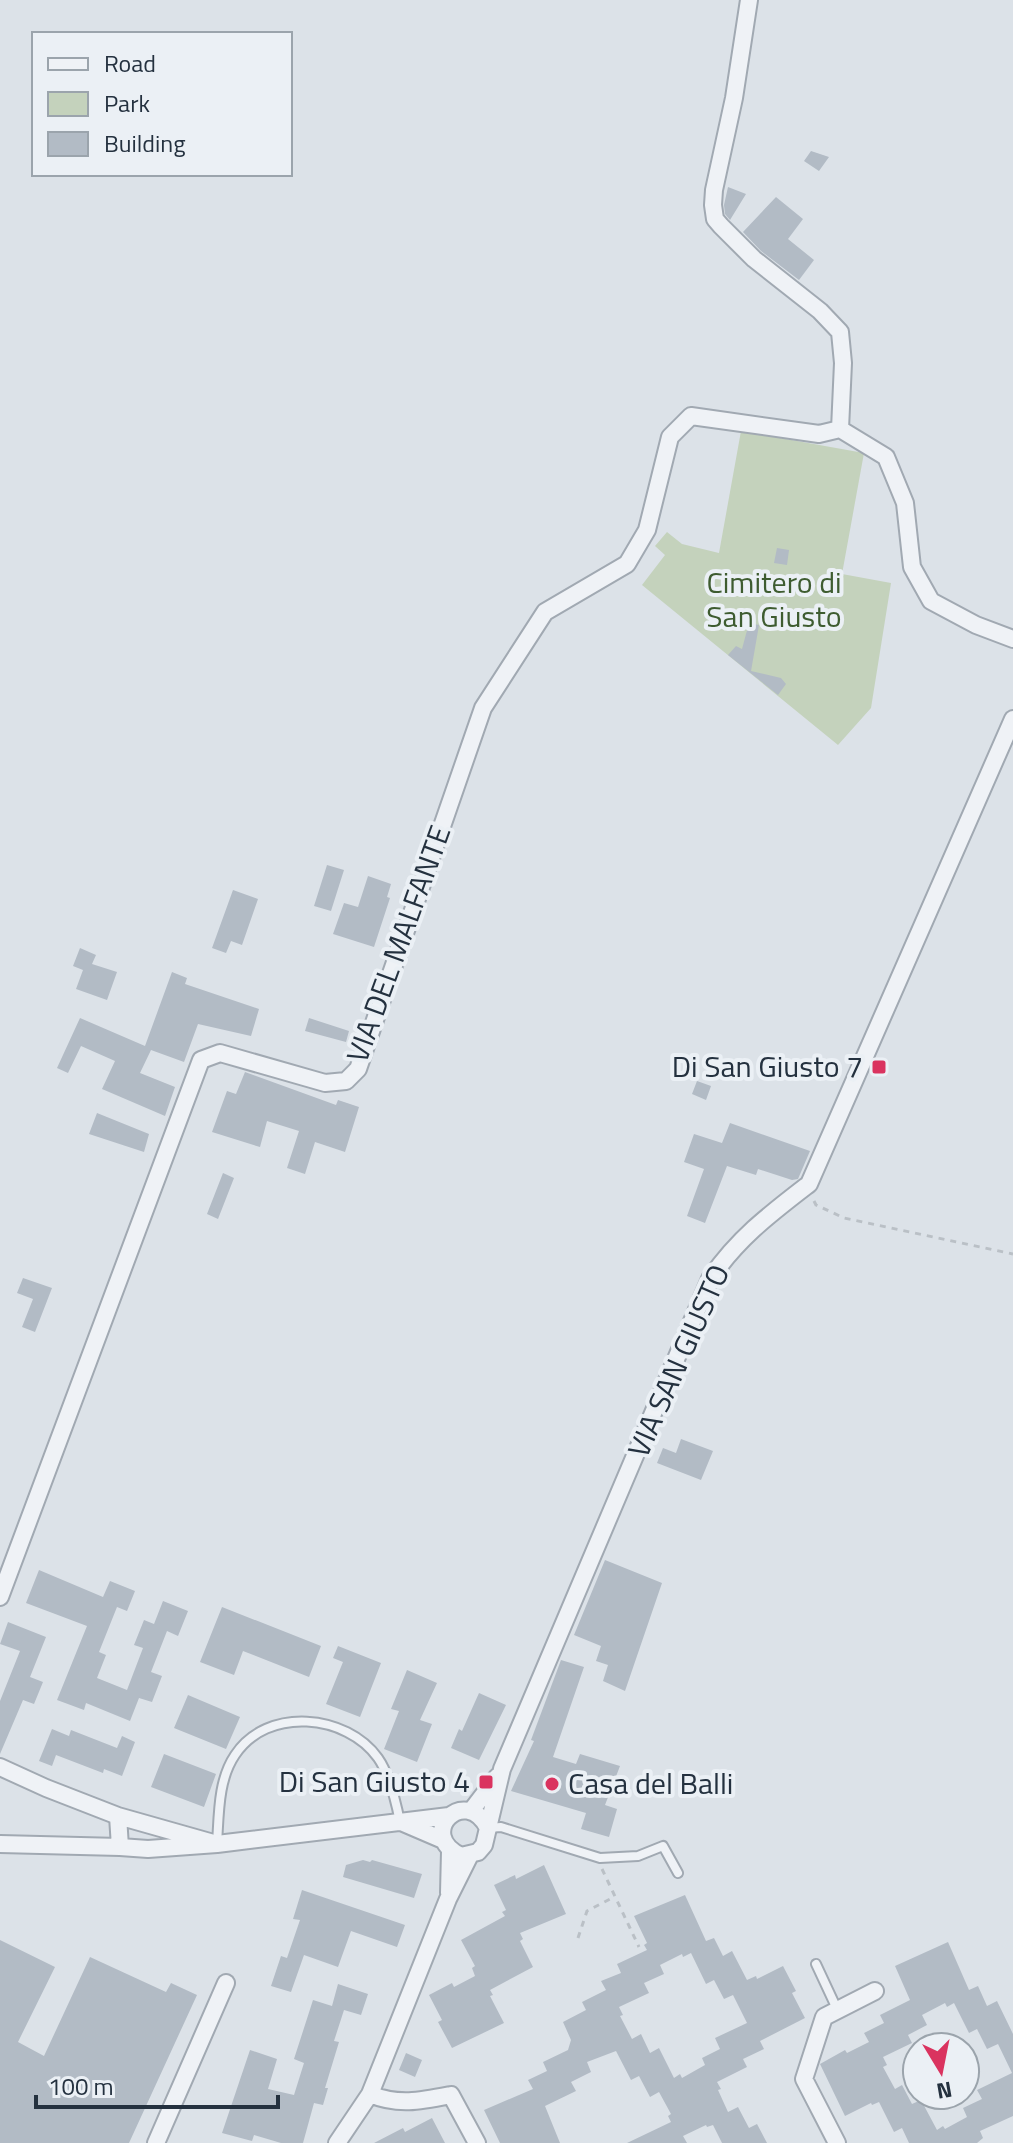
<svg xmlns="http://www.w3.org/2000/svg" width="1013" height="2143" font-family="'Titillium Web',sans-serif">
<style>
.green{fill:#c4d2bc}
.building{fill:#b2bbc5;fill-rule:evenodd}
.lines{fill:none;stroke-linecap:round;stroke-linejoin:round}
.lane-casing{stroke:#a1a9b2;stroke-width:12}
.street-casing{stroke:#a1a9b2;stroke-width:20}
.path{stroke:#bac0c6;stroke-width:3;stroke-dasharray:6 6;stroke-linecap:butt}
.lane{stroke:#eff2f6;stroke-width:8}
.street{stroke:#eff2f6;stroke-width:16}
.poi-dot{fill:#da335f;stroke:#ebf0f5;stroke-width:3}
.labels{text-anchor:middle;stroke-width:8;stroke-linejoin:round;paint-order:stroke}
.park-label{font-size:30px;fill:#3e5c30;stroke:#ebf0f5}
.street-label{font-size:30px;fill:#24313f;stroke:#ebf0f5}
.poi-label{font-size:30px;fill:#24313f;stroke:#ebf0f5;text-anchor:end}
</style>
<rect width="100%" height="100%" fill="#dce2e8"/>
<path class="green" d="M741 431 864 453 842 574 891 583 871 708 838 745 642 585 665 555 655 546 667 532 682 544 719 553Z"/>
<path class="building" d="M811 151 829 157 819 171 804 161Z
M728 187 746 194 730 220 725 214 724 205Z
M776 197 803 219 788 239 814 260 799 280 761 251 743 232Z
M777 548 789 550 787 565 774 563Z
M749 623 759 625 751 671 781 678 786 684 778 695 728 655 736 646 742 649Z
M327 865 344 870 331 911 314 906Z
M368 876 391 884 387 897 390 898 374 947 333 934 344 903 358 907Z
M233 890 258 899 242 945 231 941 226 953 212 948Z
M80 948 96 955 92 964 117 972 107 1000 76 989 83 970 73 966Z
M172 972 187 978 185 984 259 1009 251 1036 198 1024 184 1062 151 1050 140 1073 175 1087 165 1116 102 1089 115 1061 81 1046 68 1073 57 1068 80 1018 145 1046Z
M309 1018 349 1031 346 1042 305 1031Z
M245 1072 336 1105 338 1100 359 1107 345 1152 315 1142 305 1174 287 1168 299 1131 267 1121 260 1147 212 1132 227 1091 236 1094Z
M697 1081 711 1086 706 1100 692 1094Z
M97 1113 149 1134 144 1152 89 1134Z
M730 1123 810 1151 798 1179 792 1180 758 1169 756 1175 727 1166 705 1223 687 1216 704 1169 684 1162 694 1134 722 1143Z
M223 1173 234 1178 218 1219 207 1214Z
M23 1278 52 1288 35 1332 22 1327 33 1299 17 1293Z
M681 1439 713 1451 701 1480 657 1463 663 1448 676 1453Z
M605 1560 662 1583 625 1691 603 1681 608 1665 596 1661 601 1646 574 1635Z
M39 1570 103 1597 110 1581 135 1591 127 1611 117 1607 99 1652 106 1655 97 1678 127 1690 143 1648 134 1645 144 1620 154 1624 163 1601 188 1611 178 1636 167 1631 151 1672 162 1676 152 1702 139 1698 130 1721 86 1703 84 1710 57 1700 87 1626 26 1603Z
M222 1607 321 1646 309 1677 243 1651 234 1675 200 1662Z
M8 1622 46 1637 30 1677 43 1682 34 1704 23 1700 0 1754V1701L20 1651 0 1644Z
M338 1646 381 1663 360 1717 326 1704 343 1662 333 1658Z
M561 1660 584 1667 553 1757 576 1764 580 1754 620 1766 605 1805 617 1809 609 1837 581 1829 586 1813 511 1791 534 1741 531 1740Z
M407 1670 437 1683 420 1720 432 1724 417 1762 384 1749 399 1711 391 1709Z
M479 1693 506 1705 479 1760 451 1748 459 1729 462 1731Z
M188 1695 240 1717 226 1749 174 1728Z
M52 1729 69 1736 71 1730 117 1748 122 1736 135 1742 122 1776 104 1769 103 1773 56 1755 52 1766 39 1761Z
M164 1754 216 1774 204 1807 151 1787Z
M363 1860 370 1862 372 1860 422 1874 414 1898 343 1877 346 1865Z
M544 1865 566 1914 520 1933 523 1939 520 1941 533 1967 490 1990 493 1995 490 1996 504 2023 452 2048 438 2022 442 2020 429 1995 452 1983 454 1987 475 1976 472 1968 475 1966 461 1940 505 1916 502 1912 506 1910 494 1885 515 1875 516 1879Z
M302 1890 405 1925 397 1947 351 1931 338 1967 304 1955 291 1992 271 1986 281 1956 287 1958 300 1920 293 1919Z
M685 1895 706 1941 714 1938 723 1956 732 1951 747 1980 756 1976 757 1979 783 1966 796 1991 792 1993 805 2018 760 2041 764 2049 743 2059 747 2067 717 2082 721 2089 718 2090 728 2112 738 2107 749 2128 757 2124 767 2143H722L713 2125 707 2127 706 2125 683 2136 687 2143H627L671 2122 668 2116 671 2114 659 2092 650 2097 639 2076 631 2080 616 2051 587 2062 591 2072 571 2082 576 2091 545 2106 560 2143H500L484 2110 533 2089 528 2080 547 2071 543 2062 568 2050 571 2040 563 2022 586 2010 582 2002 606 1990 601 1981 621 1973 617 1964 647 1950 644 1945 647 1943 634 1916ZM691 1953 706 1984 714 1980 724 1999 733 1995 747 2023 715 2038 720 2049 702 2058 705 2065 682 2078 680 2074 674 2078 659 2048 650 2053 641 2034 632 2039 620 2016 623 2015 619 2007 649 1993 644 1983 664 1974 660 1965 682 1954 683 1957Z
M0 1940 55 1967 18 2042 44 2056 90 1957 166 1992 171 1983 197 1995 129 2143H0Z
M948 1942 969 1990 978 1986 987 2006 997 2001 1013 2034V2116L980 2131 983 2138 977 2143H909L902 2128 894 2132 879 2102 872 2105 871 2103 845 2116 820 2064 845 2050 847 2053 869 2042 864 2033 884 2023 880 2015 910 2000 895 1966ZM945 2003 947 2007 954 2003 969 2033 977 2029 987 2049 998 2044 1012 2073 977 2090 982 2099 963 2108 967 2117 945 2129 943 2126 937 2130 921 2100 912 2104 902 2085 895 2089 883 2067 887 2065 883 2057 912 2043 908 2035 927 2025 922 2015Z
M338 1984 368 1994 361 2015 344 2010 334 2041 339 2042 325 2088H328L323 2105 314 2103 303 2143H281L254 2135 252 2141 222 2133 250 2050 277 2059 268 2089 294 2095 304 2063 294 2059 313 2000 332 2006Z
M406 2053 422 2060 415 2077 399 2070Z
M432 2118 445 2143H374L403 2128 405 2132Z"/>
<g class="lines">
<g class="lane-casing">
<path id="lane" d="M488 1828 501 1827 600 1858 638 1856 663 1846 678 1873
M217 1844C219 1814 218 1780 235 1755 267 1706 347 1714 378 1758 390 1775 396 1802 400 1822
M816 1964 837 2009"/>
</g>
<g class="street-casing">
<path id="street" d="M749 0 734 98 714 190 713 205 715 219 721 226 754 259 820 311 840 332 843 363 840 429
M840 429 886 457 905 503 912 567 931 601 976 625 1013 639
M0 1597 201 1060 220 1053 325 1083 346 1081 358 1069 483 708 545 612 627 564 647 530 670 437 691 416 819 434 840 429
M0 1767 46 1788 118 1816
M471 1811 497 1777
M401 1822 443 1840
M488 1828C465 1784 415 1834 461 1856L478 1852 484 1845 502 1769 710 1279C738 1238 770 1214 809 1184L1013 719
M0 1844 120 1847
M217 1844 118 1816 120 1847 148 1849 217 1844 449 1816
M449 1893 450 1851
M370 2094C398 2106 421 2101 451 2095L477 2143
M156 2143 226 1983
M337 2143 370 2094 448 1899 470 1855
M837 2143 804 2079 824 2017 875 1991"/>
</g>
<path class="path" d="M814 1201 816 1205 844 1218 1013 1254
M602 1869 639 1947
M578 1938 587 1911 614 1897"/>
<use href="#lane" class="lane"/>
<use href="#street" class="street"/>
</g>
<g class="poi-dot">
<rect x="871" y="1059" width="16" height="16" rx="4"/>
<rect x="478" y="1774" width="16" height="16" rx="4"/>
<circle cx="552" cy="1784" r="8"/>
</g>
<g class="labels">
<g class="park-label">
<text x="774" y="593">Cimitero di<tspan x="774" dy="34">San Giusto</tspan></text>
</g>
<g class="street-label">
<text transform="translate(399 944) rotate(-70)" y="10">VIA DEL MALFANTE</text>
<text transform="translate(679 1361) rotate(-66)" y="10">VIA SAN GIUSTO</text>
</g>
<g class="poi-label">
<text x="863" y="1077">Di San Giusto 7</text>
<text x="470" y="1792">Di San Giusto 4</text>
<text x="568" y="1794" text-anchor="start">Casa del Balli</text>
</g>
</g>
<rect x="32" y="32" width="260" height="144" fill="#ebf0f5" stroke="#9ba4ac" stroke-width="2"/>
<rect x="48" y="58" width="40" height="12" fill="#eff2f6" stroke="#9ba4ac" stroke-width="2"/>
<text x="104" y="72" font-size="24" fill="#24313f">Road</text>
<rect x="48" y="92" width="40" height="24" fill="#c4d2bc" stroke="#9ba4ac" stroke-width="2"/>
<text x="104" y="112" font-size="24" fill="#24313f">Park</text>
<rect x="48" y="132" width="40" height="24" fill="#b2bbc5" stroke="#9ba4ac" stroke-width="2"/>
<text x="104" y="152" font-size="24" fill="#24313f">Building</text>
<g transform="translate(941 2071) rotate(170)"><circle r="38" fill="#ebf0f5" stroke="#9ba4ac" stroke-width="2"/>
<path d="M0-6L14 30L0 20L-14 30Z" fill="#da335f"/>
<text y="-12" font-size="22" font-weight="bold" text-anchor="middle" fill="#24313f">N</text>
</g>
<path d="M36 2095v12h242v-12" fill="none" stroke="#24313f" stroke-width="4"/>
<text x="48" y="2095" font-size="24" fill="#24313f" stroke="#ebf0f5" stroke-width="6" paint-order="stroke">100 m</text>
</svg>
